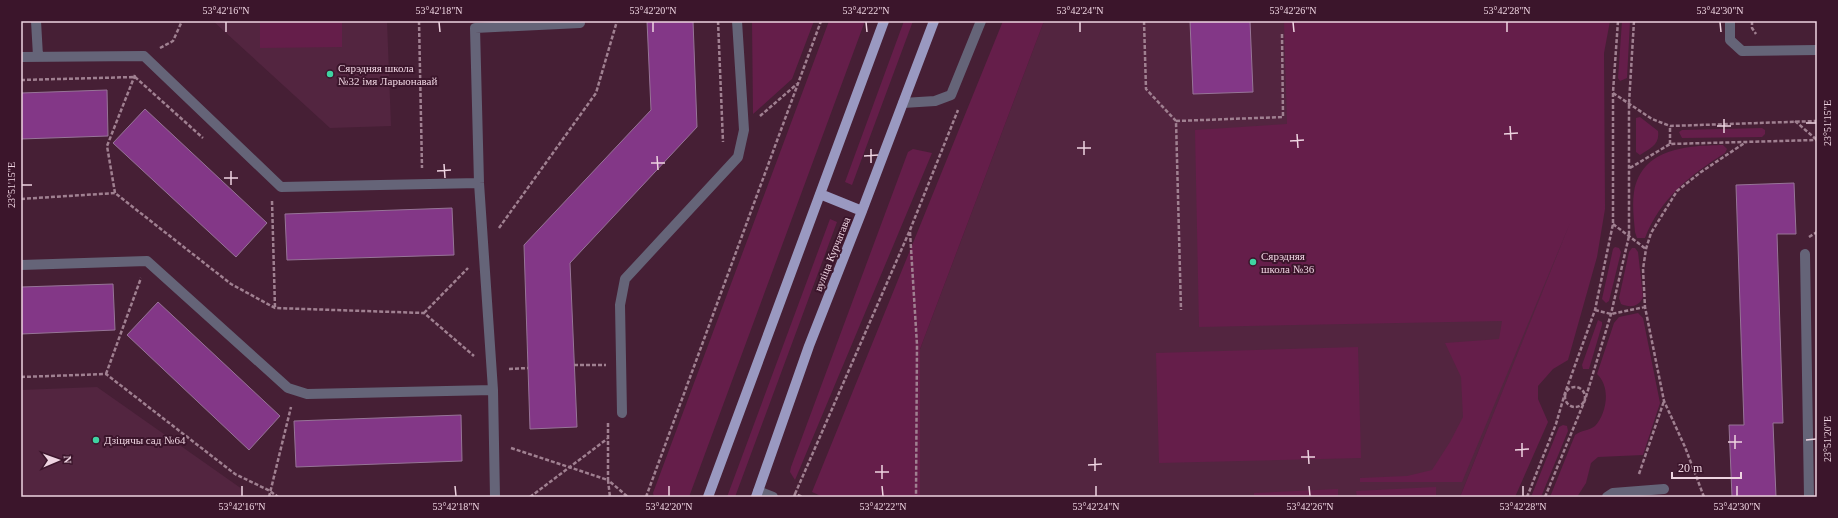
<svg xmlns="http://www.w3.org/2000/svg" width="1838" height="518" font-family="'Times New Roman',serif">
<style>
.built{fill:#532540}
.green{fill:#651e4a}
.building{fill:#833787;stroke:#977497}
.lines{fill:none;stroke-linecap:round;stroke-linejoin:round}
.path{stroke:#a08091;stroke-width:2.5;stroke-dasharray:4 2;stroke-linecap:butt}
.minor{stroke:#656478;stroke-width:10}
.major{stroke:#9a99c1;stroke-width:10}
.ticks{fill:none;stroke:#eed4e1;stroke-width:1.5}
.poi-dot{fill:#3fd4a2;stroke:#3b152b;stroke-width:1.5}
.labels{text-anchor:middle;stroke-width:4;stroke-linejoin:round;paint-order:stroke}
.poi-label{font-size:11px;fill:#eed4e1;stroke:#3b152b;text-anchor:start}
.street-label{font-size:11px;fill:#eed4e1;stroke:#3b152b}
.neatline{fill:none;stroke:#eed4e1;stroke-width:1.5}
.ticks-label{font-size:10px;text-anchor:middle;fill:#eed4e1}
</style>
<rect width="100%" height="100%" fill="#461f35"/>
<path class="built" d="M213 21H387L391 126 330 128Z
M1044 21H1592L1590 175 1460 497H920V349Z
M97 387 242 489 243 497H21V390Z"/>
<path class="green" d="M260 21H342V47L260 48Z
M752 21H814L792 79 753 114Z
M829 21H865L689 497H654L653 493Z
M904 21H913L852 185 845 182Z
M1003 21H1044L920 349V497H823L812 492Z
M1284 21H1610L1604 53 1605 209 1597 257 1568 360 1553 369 1538 386V399L1548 422 1515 497H1460L1570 223 1462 482H1360V478L1407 476 1432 470 1450 442 1463 417 1461 377 1445 343 1499 339 1502 321 1199 327 1195 130 1287 124Z
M1622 21H1630L1627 78 1620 81 1618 78Z
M1640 117 1658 131C1660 145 1650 148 1640 155L1636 152V118Z
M1762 128 1765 130V134L1762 137 1682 138 1679 132 1682 130Z
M1723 145 1727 149 1725 153C1690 175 1660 199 1645 238H1637L1635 232C1634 220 1632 205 1634 192 1642 147 1688 146 1723 145Z
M913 149 932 153 795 480 790 472 791 467 908 152Z
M830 219 837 222 735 497H727Z
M1615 247 1619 248 1621 252 1609 301 1606 303 1602 299 1613 249Z
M1632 248H1635L1638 252 1643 297C1639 307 1630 308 1621 304L1619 298 1629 252Z
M1638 313 1643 318 1660 403 1643 455 1598 457 1591 463 1586 483 1577 497H1550L1575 435C1581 430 1589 431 1595 426 1607 413 1611 387 1597 374L1614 323 1619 317Z
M1598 320 1602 322V325L1589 369H1583L1582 365Z
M1358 347 1361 458 1159 463 1156 353Z
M1563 425 1567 426 1568 431 1541 497H1531L1559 427Z
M1436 487V497H1357L1356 491Z
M1338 489V497H1254V493Z"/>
<path class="building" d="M647 21H693L697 127 570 263 577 427 530 429 524 245 651 110Z
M1190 21H1250L1253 92 1193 94Z
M107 90 108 136 21 139V93Z
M145 109 267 223 236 257 113 143Z
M1794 183 1796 234H1777L1783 423H1773L1776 497H1732L1729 425H1744L1736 185Z
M452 208 454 255 287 260 285 214Z
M113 284 115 330 21 334V287Z
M158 302 280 416 249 450 127 335Z
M461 415 462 461 296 467 294 421Z"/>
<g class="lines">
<path class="path" d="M419 21 422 168
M718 21 723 142
M1144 21 1146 89 1176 121 1181 310
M1752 21V28L1756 34
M160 48 173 41 182 21
M21 80 135 77 203 138
M1613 93 1652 119 1670 126 1817 121
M760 116 797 84
M1176 121 1283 117 1282 34
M1795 121 1817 140
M1670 144V126
M1630 168 1670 144 1817 140
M115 193 107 146 135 75
M21 199 115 193 231 284 275 308 424 313 474 356
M272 201 275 308
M1613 224 1646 249
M499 228 596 93 617 21
M910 232 917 345 916 497
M1809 237 1817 232
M1595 310 1611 314 1645 307
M424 313 468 268
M574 365H606
M509 369 528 368
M106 374 141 278
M21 377 106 374 235 474 270 491 278 497
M1565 397a10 10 0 1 1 20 0a10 10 0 1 1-20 0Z
M608 423V480L628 497
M511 448 608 480 610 497
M1639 474 1664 401
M795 494 910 230 958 110
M269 497 291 407
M530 497 607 439
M646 497 821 21
M794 497 795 494 803 497
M1527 497 1556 424 1565 393 1595 310 1613 224V92L1618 21
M1545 497 1585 400 1611 314 1629 236V103L1634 21
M1704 497 1685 447 1664 401 1645 307 1643 269 1646 249 1651 233 1677 191 1701 172 1746 142"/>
<path class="minor" d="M36 21 38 56
M1730 21V40L1742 51 1817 50
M21 57 144 56 281 187 479 183
M903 103 935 101 951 95 981 21
M1805 254 1809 497
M21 265 147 261 288 388 307 394 493 390
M622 413 620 305 625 279 738 157 744 130 737 21
M758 491 773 497
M495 497 493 390 479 183 475 28 580 23
M1607 497 1613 493 1664 489"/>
<path class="major" d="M820 194 862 211
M708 497 884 21
M756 497 809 346 862 211 934 21"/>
</g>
<path class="ticks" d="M226 22V32M439 22 440 32M653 22V32M866 22 867 32M1080 22V32M1293 22 1294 32M1507 22V32M1720 22 1721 32M1724 119V133M1806 123H1816M1510 126 1511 140M1717 126H1731M1297 134 1298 148M1504 134 1518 133M1084 141V155M1290 141 1304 140M1077 148H1091M871 149V163M657 156 658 170M864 156 878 155M651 163H665M444 164 445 178M231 171V185M437 171 451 170M224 178H238M22 185H32M1735 435V449M1806 440 1816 439M1728 442H1742M1522 443V457M1308 450 1309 464M1515 450 1529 449M1301 457H1315M1095 458V471M882 465V479M1088 465 1102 464M875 472H889M242 486V496M455 486 456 496M669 486V496M882 486 883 496M1096 486V496M1309 486 1310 496M1523 486V496M1737 486V496"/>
<g class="poi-dot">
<circle cx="330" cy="74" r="4"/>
<circle cx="1253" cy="262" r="4"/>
<circle cx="96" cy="440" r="4"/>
</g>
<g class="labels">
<g class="poi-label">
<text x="338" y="72">Сярэдняя школа<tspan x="338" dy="13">№32 імя Ларыонавай</tspan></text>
<text x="1261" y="260">Сярэдняя<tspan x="1261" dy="13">школа №36</tspan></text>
<text x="104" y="444">Дзіцячы сад №64</text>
</g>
<g class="street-label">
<text transform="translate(832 254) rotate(-68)" y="4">вуліца Курчатава</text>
</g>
</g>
<rect width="1838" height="518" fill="none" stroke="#3b152b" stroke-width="44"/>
<g transform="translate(58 460) rotate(88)" stroke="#3b152b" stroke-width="3" paint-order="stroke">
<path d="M0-3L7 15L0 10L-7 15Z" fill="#eed4e1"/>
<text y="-6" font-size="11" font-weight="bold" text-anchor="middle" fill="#eed4e1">N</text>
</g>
<path d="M1672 472v6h69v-6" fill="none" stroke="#eed4e1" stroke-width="2"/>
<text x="1678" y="472" font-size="12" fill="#eed4e1" stroke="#3b152b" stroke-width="3" paint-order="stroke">20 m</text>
<rect x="22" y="22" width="1794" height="474" class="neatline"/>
<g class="ticks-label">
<text x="226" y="14">53°42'16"N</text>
<text x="439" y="14">53°42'18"N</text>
<text x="653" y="14">53°42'20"N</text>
<text x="866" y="14">53°42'22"N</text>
<text x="1080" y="14">53°42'24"N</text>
<text x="1293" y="14">53°42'26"N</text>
<text x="1507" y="14">53°42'28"N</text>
<text x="1720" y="14">53°42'30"N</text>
<text transform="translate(1827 123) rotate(-90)" y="4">23°51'15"E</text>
<text transform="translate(11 185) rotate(-90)" y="4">23°51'15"E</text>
<text transform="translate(1827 439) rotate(-90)" y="4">23°51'20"E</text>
<text x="242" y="510">53°42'16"N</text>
<text x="456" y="510">53°42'18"N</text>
<text x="669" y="510">53°42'20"N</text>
<text x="883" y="510">53°42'22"N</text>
<text x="1096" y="510">53°42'24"N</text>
<text x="1310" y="510">53°42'26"N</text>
<text x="1523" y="510">53°42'28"N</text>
<text x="1737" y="510">53°42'30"N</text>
</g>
</svg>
